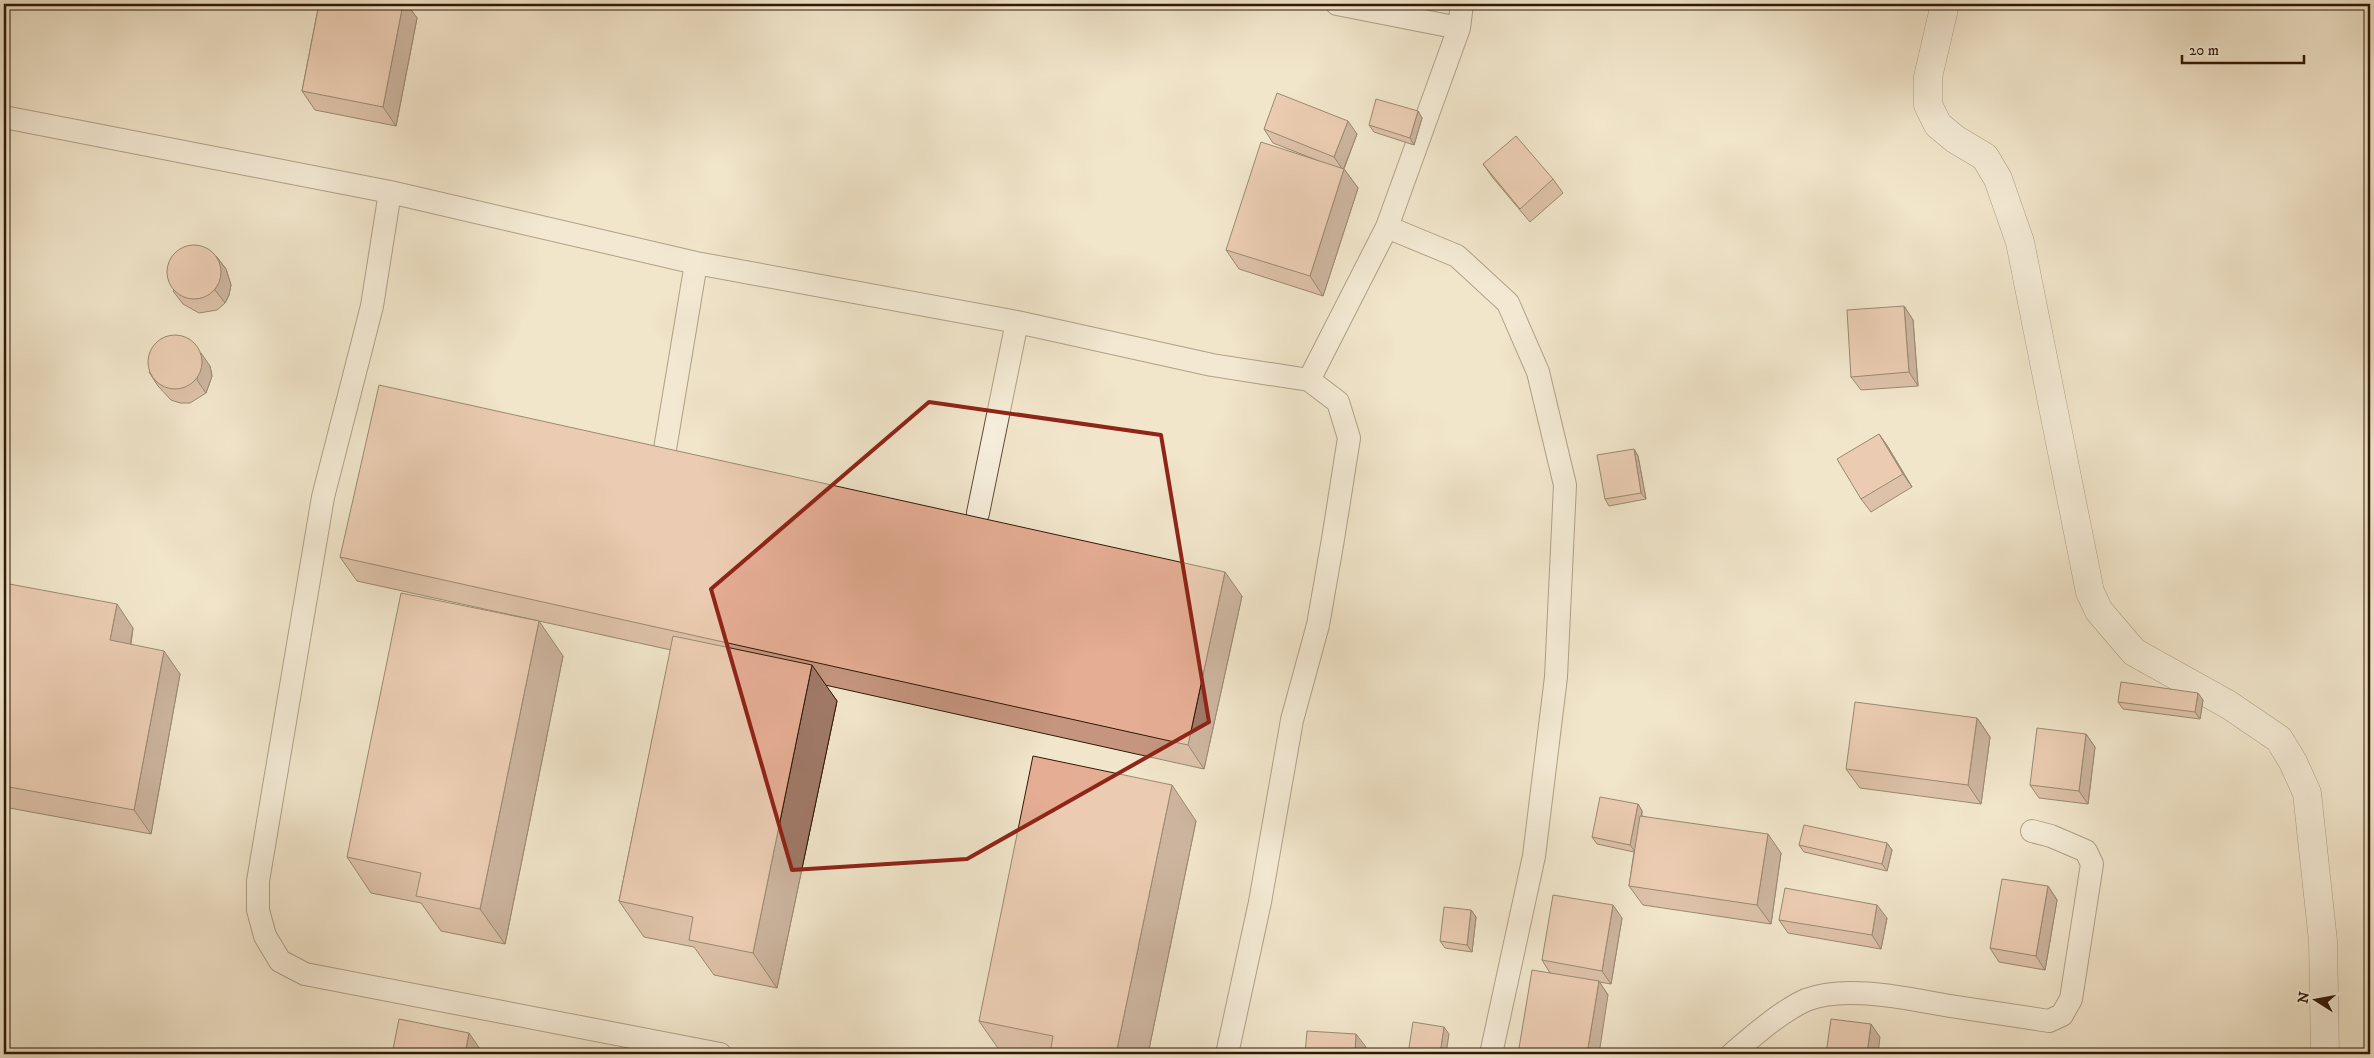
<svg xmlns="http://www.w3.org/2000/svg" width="2374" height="1058" font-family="'IM FELL DW Pica',serif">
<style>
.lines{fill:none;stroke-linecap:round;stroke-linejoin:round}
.lane-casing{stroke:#604c36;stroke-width:24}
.street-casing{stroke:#604c36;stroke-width:29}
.lane{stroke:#f6eedd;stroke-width:22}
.street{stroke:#f6eedd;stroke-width:28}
.wall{fill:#c5957f;stroke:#301905}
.shaded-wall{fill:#a07968;stroke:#301905}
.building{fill:#e5ad94;stroke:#301905}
.marked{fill:none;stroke:#8f2418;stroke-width:4;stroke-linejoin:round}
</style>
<rect width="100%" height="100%" fill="#f1e5cb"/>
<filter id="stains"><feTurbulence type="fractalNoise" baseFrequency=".004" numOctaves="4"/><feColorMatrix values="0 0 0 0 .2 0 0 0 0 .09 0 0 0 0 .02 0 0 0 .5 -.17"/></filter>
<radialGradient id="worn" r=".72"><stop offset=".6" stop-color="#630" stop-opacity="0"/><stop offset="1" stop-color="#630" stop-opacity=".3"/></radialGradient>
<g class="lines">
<g class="lane-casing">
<path id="lane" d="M1337 4 1459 28
M4 117 390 192 696 263 1017 322 1212 365 1309 380 1338 402 1349 438 1333 539 1318 625 1292 720 1260 902 1227 1054
M390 192 372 306 323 497 258 881V910L265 936 280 961 305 974 720 1054
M1387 227 1457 256 1508 303 1538 372 1565 485 1556 677 1534 856 1491 1054
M1309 380 1387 227 1459 28 1462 4
M664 455 696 263
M978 513 1017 322
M1732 1054C1753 1036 1780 1012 1806 1000 1846 984 1909 999 1950 1006 1983 1011 2016 1016 2049 1021L2062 1015 2071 999 2092 864 2086 851 2051 836 2032 831"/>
</g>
<g class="street-casing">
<path id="street" d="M1945 4 1928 77V105L1938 125 1955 139 1985 157 1998 179 2020 242 2090 592 2099 611 2134 652 2229 705 2279 739 2293 762 2307 793 2323 941 2325 1054"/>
</g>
<use href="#lane" class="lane"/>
<use href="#street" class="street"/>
</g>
<path class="wall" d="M319 4H407L417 18 396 126 315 110 302 91Z
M1418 111 1422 118 1414 145 1374 132 1369 125Z
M1264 129 1357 134 1344 169 1358 188 1323 296 1239 269 1226 250 1319 161 1273 143Z
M1483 164 1553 179 1563 193 1530 222 1493 178Z
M216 256 226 269 231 285 229 295 225 303 217 310 199 313 183 304 173 291Z
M1904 306 1913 320 1918 386 1861 390 1851 377Z
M210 366 212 376 206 393 190 403H180L171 400 158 386 149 372Z
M1879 434 1888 447 1912 487 1871 512 1861 499Z
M1634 449 1638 456 1646 499 1609 506 1605 499Z
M340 557 1242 596 1204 769 825 685 837 701 777 988 714 975 694 947 644 937 619 901 671 650 357 581Z
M4 583 133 628 131 644 180 674 151 834 4 807Z
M563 656 505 944 441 931 421 903 371 893 347 857Z
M2203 700 2200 719 2123 709 2118 702Z
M1977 718 1990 737 1981 804 1860 788 1846 769Z
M2086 734 2095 747 2088 804 2039 798 2030 785Z
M1638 804 1642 811V816L1781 853 1771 924 1643 905 1629 886 1634 852 1597 844 1592 837Z
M1196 821 1148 1054H1002L979 1021Z
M1887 843 1892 850 1887 871 1804 852 1799 845Z
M2048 886 2057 900 2045 970 1999 962 1990 948Z
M1471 910 1476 917 1472 952 1445 948 1440 941Z
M1622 918 1611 984 1599 982 1608 995 1550 973 1542 960Z
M1887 918 1881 949 1788 933 1779 920Z
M2370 1002V1051L2366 1045Z"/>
<path class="shaded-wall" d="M403 4H407L417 18 396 126 383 107Z
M1418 111 1422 118 1414 145 1410 138Z
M1348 121 1357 134 1343 170 1334 157Z
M1344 169 1358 188 1323 296 1310 276Z
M216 256 226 269 231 285 229 295 225 303 215 290Z
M1904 306 1913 320 1918 386 1909 372Z
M201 353 210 366 212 376 206 393 197 380Z
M1879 434 1888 447 1912 487 1903 474Z
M1634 449 1638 456 1646 499 1641 493Z
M1225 572 1242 596 1204 769 1188 745Z
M117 604 133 628 127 664 110 640Z
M539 621 563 656 505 944 480 909Z
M164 651 180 674 151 834 134 810Z
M812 665 837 701 777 988 753 953Z
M2198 693 2203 700 2200 719 2195 712Z
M1977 718 1990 737 1981 804 1968 785Z
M2086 734 2095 747 2088 804 2079 791Z
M1172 785 1196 821 1148 1054H1116Z
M1638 804 1642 811 1635 852 1630 845Z
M1768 834 1781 853 1771 924 1757 905Z
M1887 843 1892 850 1887 871 1882 864Z
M2048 886 2057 900 2045 970 2036 956Z
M1613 905 1622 918 1611 984 1602 971Z
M1877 905 1887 918 1881 949 1872 935Z
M1471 910 1476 917 1472 952 1467 945Z
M1599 981 1608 995 1599 1054H1587Z
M1871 1024 1880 1037 1878 1054H1867Z
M1444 1027 1449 1034 1446 1054H1440Z
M469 1033 482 1052V1054H465Z
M1356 1034 1366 1047 1365 1054H1355Z
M4 1037 5 1043V1054H4Z"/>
<path class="building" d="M319 4H403L383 107 302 91Z
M1277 93 1348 121 1334 157 1264 129Z
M1376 99 1418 111 1410 138 1369 125Z
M1516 136 1553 179 1520 209 1483 164Z
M1261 142 1344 169 1310 276 1226 250Z
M167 272a27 27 0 1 1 54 0a27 27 0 1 1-54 0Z
M1904 306 1909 372 1851 377 1847 310Z
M148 362a27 27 0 1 1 54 0a27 27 0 1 1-54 0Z
M379 385 1225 572 1188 745 340 557Z
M1879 434 1903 474 1861 499 1837 459Z
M1634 449 1641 493 1605 499 1597 455Z
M4 583 117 604 110 640 164 651 134 810 4 786Z
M401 593 539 621 480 909 416 896 421 873 347 857Z
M673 636 812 665 753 953 689 940 693 917 619 901Z
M2121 682 2198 693 2195 712 2118 702Z
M1855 702 1977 718 1968 785 1846 769Z
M2037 728 2086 734 2079 791 2030 785Z
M1033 756 1172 785 1116 1054H1050L1053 1036 979 1021Z
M1600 797 1638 804 1630 845 1592 837Z
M1640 816 1768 834 1757 905 1629 886Z
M1804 825 1887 843 1882 864 1799 845Z
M2002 879 2048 886 2036 956 1990 948Z
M1785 888 1877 905 1872 935 1779 920Z
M1553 895 1613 905 1602 971 1542 960Z
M1444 907 1471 910 1467 945 1440 941Z
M1532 970 1599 981 1587 1054H1518Z
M2365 1002H2370V1045H2366Z
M399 1019 469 1033 465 1054H392Z
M1831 1019 1871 1024 1867 1054H1826Z
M1413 1022 1444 1027 1440 1054H1408Z
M1307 1031 1356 1034 1355 1054H1305Z"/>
<path d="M0 0H2374V1058H0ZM929 402 1161 435 1209 722 967 859 792 870 711 589Z" fill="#f1e5cb" fill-opacity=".55" fill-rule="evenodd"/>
<path class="marked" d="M929 402 1161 435 1209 722 967 859 792 870 711 589Z"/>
<rect width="2374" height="1058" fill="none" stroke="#f1e5cb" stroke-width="20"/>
<rect x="5" y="5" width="2364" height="1048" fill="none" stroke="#301905" stroke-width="2.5"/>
<rect x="10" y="10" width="2354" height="1038" fill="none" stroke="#301905"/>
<g transform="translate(2316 1000) rotate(281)" stroke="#f6eedd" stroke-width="4" paint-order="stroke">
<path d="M0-4L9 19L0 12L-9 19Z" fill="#301905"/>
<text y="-8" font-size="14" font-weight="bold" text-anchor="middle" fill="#301905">N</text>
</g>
<path d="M2182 55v8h122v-8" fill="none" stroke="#301905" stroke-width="2.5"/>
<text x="2189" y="55" font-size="15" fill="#301905" stroke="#f6eedd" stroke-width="4" paint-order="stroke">20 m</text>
<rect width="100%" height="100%" filter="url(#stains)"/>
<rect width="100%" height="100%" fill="url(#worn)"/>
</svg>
